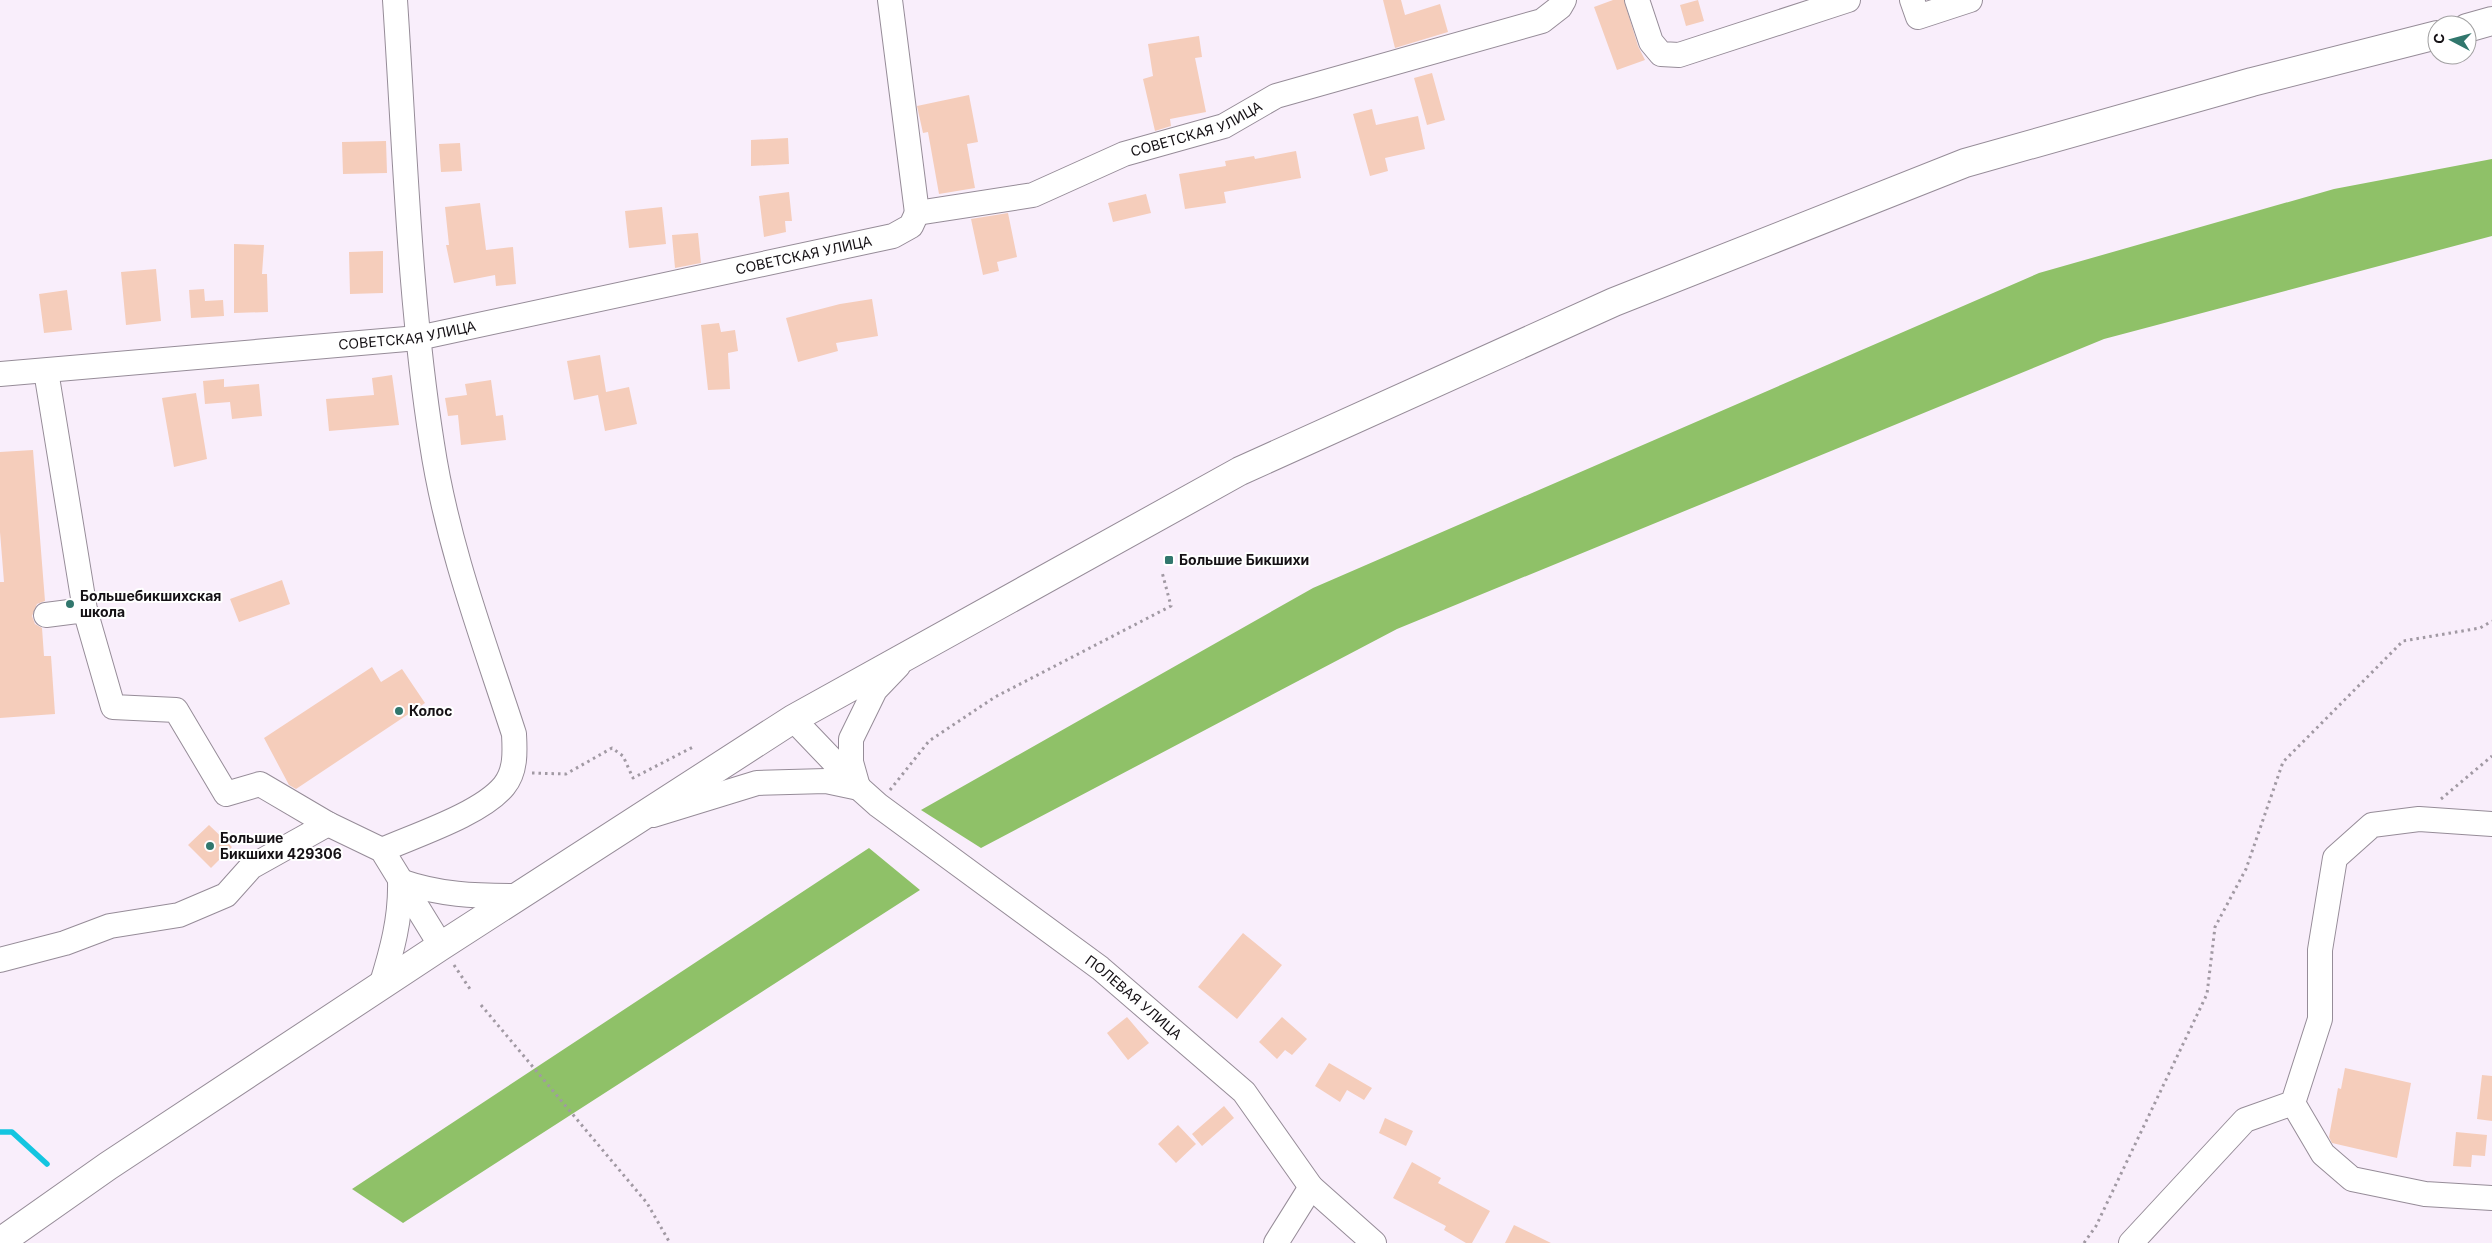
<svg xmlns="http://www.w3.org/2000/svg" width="2492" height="1243" font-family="Inter,sans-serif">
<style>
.forest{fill:#8fc168}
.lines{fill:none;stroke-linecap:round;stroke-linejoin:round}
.stream{stroke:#14c5e0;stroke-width:5.5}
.building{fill:#f5cdbb}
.minor-casing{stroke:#968c98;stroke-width:26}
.highway-casing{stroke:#968c98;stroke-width:30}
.path{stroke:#a199a3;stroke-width:3;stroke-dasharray:2.5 4;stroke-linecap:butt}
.minor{stroke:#fff;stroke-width:24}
.highway{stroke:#fff;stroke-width:28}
.poi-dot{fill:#31776d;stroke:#fff;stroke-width:2}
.labels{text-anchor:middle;stroke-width:4;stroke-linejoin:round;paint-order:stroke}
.street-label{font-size:14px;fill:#151115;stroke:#fff}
.poi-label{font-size:14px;font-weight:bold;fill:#151115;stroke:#fff;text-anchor:start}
</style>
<rect width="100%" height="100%" fill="#f9eefb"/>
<path class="forest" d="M2492 159V236L2104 339 1397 629 981 848 921 810 1313 588 2039 273 2334 189Z
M869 848 920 890 403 1223 352 1189Z"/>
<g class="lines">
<path class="stream" d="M0 1132H12L47 1164"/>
</g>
<path class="building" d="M1383 0H1401L1405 15 1440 4 1448 32 1395 48Z
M1613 0H1624L1638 46 1645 60 1617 70 1594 7Z
M1698 0 1704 21 1686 26 1680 5Z
M1199 36 1202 57 1195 58 1206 112 1170 119 1171 126 1155 131 1143 79 1153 76 1148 44Z
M1432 73 1445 120 1427 125 1414 78Z
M969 95 978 142 967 144 975 188 939 194 928 132 923 133 917 106Z
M1372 109 1376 125 1418 116 1425 149 1385 158 1388 171 1370 176 1353 114Z
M788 138 789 164 751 166V140Z
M386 141 387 173 343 174 342 142Z
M460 143 462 171 441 172 439 144Z
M1296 151 1301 178 1224 192 1226 203 1185 209 1179 174 1226 166 1225 161 1254 156 1255 159Z
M789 192 792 221H785L786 232 764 237 759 196Z
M1146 194 1151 213 1113 222 1108 203Z
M480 203 486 250 513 247 516 284 496 286 495 275 454 283 446 245H449L445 207Z
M662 207 666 244 629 248 625 211Z
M1008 213 1017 257 997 262 999 271 983 275 971 219Z
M698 233 701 263 675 268 672 235Z
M234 244 264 245 262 274H267L268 312 234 313Z
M383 251V293L350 294 349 252Z
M156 269 161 321 126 325 121 272Z
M204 289 205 301 223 300 224 316 191 318 189 290Z
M67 290 72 330 44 333 39 294Z
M872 299 878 336 836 343 838 351 798 362 786 318 840 304Z
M719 323 721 332 735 330 738 351 728 353 730 389 708 390 701 325Z
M600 355 606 392 629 387 637 424 605 431 598 395 574 400 567 361Z
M392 375 399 425 329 431 326 399 374 395 372 378Z
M224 379V387L259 384 262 416 232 419 230 402 205 404 203 381Z
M491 380 496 416 503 415 506 440 461 445 458 415 448 416 445 398 467 395 465 384Z
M196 393 207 459 174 467 162 398Z
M33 450 45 601 37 604 32 616 35 624 42 628 44 656H51L55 714 0 718V582H4L0 532V452Z
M282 580 290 604 239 622 230 599Z
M372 667 381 682 402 669 425 703 296 789 289 785 264 738Z
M209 825 232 847 211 868 188 845Z
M1243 933 1282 965 1237 1019 1198 987Z
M1127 1017 1149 1043 1128 1060 1107 1033Z
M1282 1017 1307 1039 1292 1055 1285 1050 1277 1059 1259 1042Z
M1329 1063 1372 1088 1364 1100 1347 1090 1340 1102 1315 1086Z
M2345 1068 2411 1083 2397 1158 2332 1143 2329 1137 2338 1088 2341 1089Z
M2482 1075 2492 1076V1121L2477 1119Z
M1224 1106 1234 1118 1202 1146 1192 1134Z
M1385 1118 1413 1131 1406 1146 1379 1133Z
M1178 1125 1196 1144 1176 1163 1158 1144Z
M2456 1132 2487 1135 2485 1156 2472 1155 2471 1167 2453 1166Z
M1412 1162 1441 1178 1438 1183 1490 1211 1472 1243H1466L1444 1230 1446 1226 1393 1198Z
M1514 1225 1551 1243H1505Z"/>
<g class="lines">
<g class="minor-casing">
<g id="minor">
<path d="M890 0 917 213"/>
<path d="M1637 0 1651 42 1661 54 1679 55 1848 0"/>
<path d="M1912 0 1918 17 1970 0"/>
<path id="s1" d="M917 213 1033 195 1124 154 1224 126 1276 96 1542 21 1560 7 1564 0"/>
<path d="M46 371 85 610"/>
<path id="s2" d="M0 374 418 338 893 236 911 226 917 213"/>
<path d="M46 615 85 610 113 707 176 710 226 794 260 784 328 824 382 850 441 946"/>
<path id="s3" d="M793 719 859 788 878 805 1100 968 1244 1092 1311 1187 1374 1243"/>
<path d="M858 787 851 762V739L875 690 898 666"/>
<path d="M653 815 757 783 826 781 859 788"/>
<path d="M382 850C416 835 481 814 504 786 516 771 515 752 514 734 483 639 447 544 432 444 409 298 405 148 395 0"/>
<path d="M0 960 65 943 110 926 179 915 226 895 251 867 328 824"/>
<path d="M381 986C392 951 401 918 400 881 440 895 474 896 516 896"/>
<path d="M2293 1103 2323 1154 2352 1179 2425 1194 2492 1198"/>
<path d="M1276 1243 1311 1187"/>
<path d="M2131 1243 2245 1120 2293 1103 2320 1019V950L2335 858 2372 825 2419 819 2492 824"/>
</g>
</g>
<g class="highway-casing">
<path id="highway" d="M2467 28 2492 21
M0 1242 108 1166 441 946 793 719 1240 471 1614 302 1965 163 2252 82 2437 35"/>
</g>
<path class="path" d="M532 773 566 774 612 748 623 756 633 778 695 746
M890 790 929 741 995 697 1171 606 1162 572
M2441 799 2492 756
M454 965 470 989
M481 1005 647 1203 670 1243
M2084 1243 2096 1226 2207 994 2215 927 2246 869 2283 762 2403 641 2480 628 2492 621"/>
<use href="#minor" class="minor"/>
<use href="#highway" class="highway"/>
</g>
<g class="poi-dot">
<rect x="1164" y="555" width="10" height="10" rx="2.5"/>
<circle cx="70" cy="604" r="5"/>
<circle cx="399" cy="711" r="5"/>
<circle cx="210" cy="846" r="5"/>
</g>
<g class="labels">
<g class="street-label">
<text dy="5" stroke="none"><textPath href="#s1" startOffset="294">СОВЕТСКАЯ УЛИЦА</textPath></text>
<text dy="5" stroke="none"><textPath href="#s2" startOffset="814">СОВЕТСКАЯ УЛИЦА</textPath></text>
<text dy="5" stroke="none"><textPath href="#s2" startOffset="409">СОВЕТСКАЯ УЛИЦА</textPath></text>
<text dy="5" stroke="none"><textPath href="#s3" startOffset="441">ПОЛЕВАЯ УЛИЦА</textPath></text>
</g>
<g class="poi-label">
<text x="1179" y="565">Большие Бикшихи</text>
<text x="80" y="601">Большебикшихская<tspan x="80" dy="16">школа</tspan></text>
<text x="409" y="716">Колос</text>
<text x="220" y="843">Большие<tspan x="220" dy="16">Бикшихи 429306</tspan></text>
</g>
</g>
<g transform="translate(2452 40) rotate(276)"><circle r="24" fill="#ffffff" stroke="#a1a0a1"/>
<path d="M0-4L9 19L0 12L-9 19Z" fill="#31776d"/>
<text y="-8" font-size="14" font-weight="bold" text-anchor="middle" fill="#151115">С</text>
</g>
</svg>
